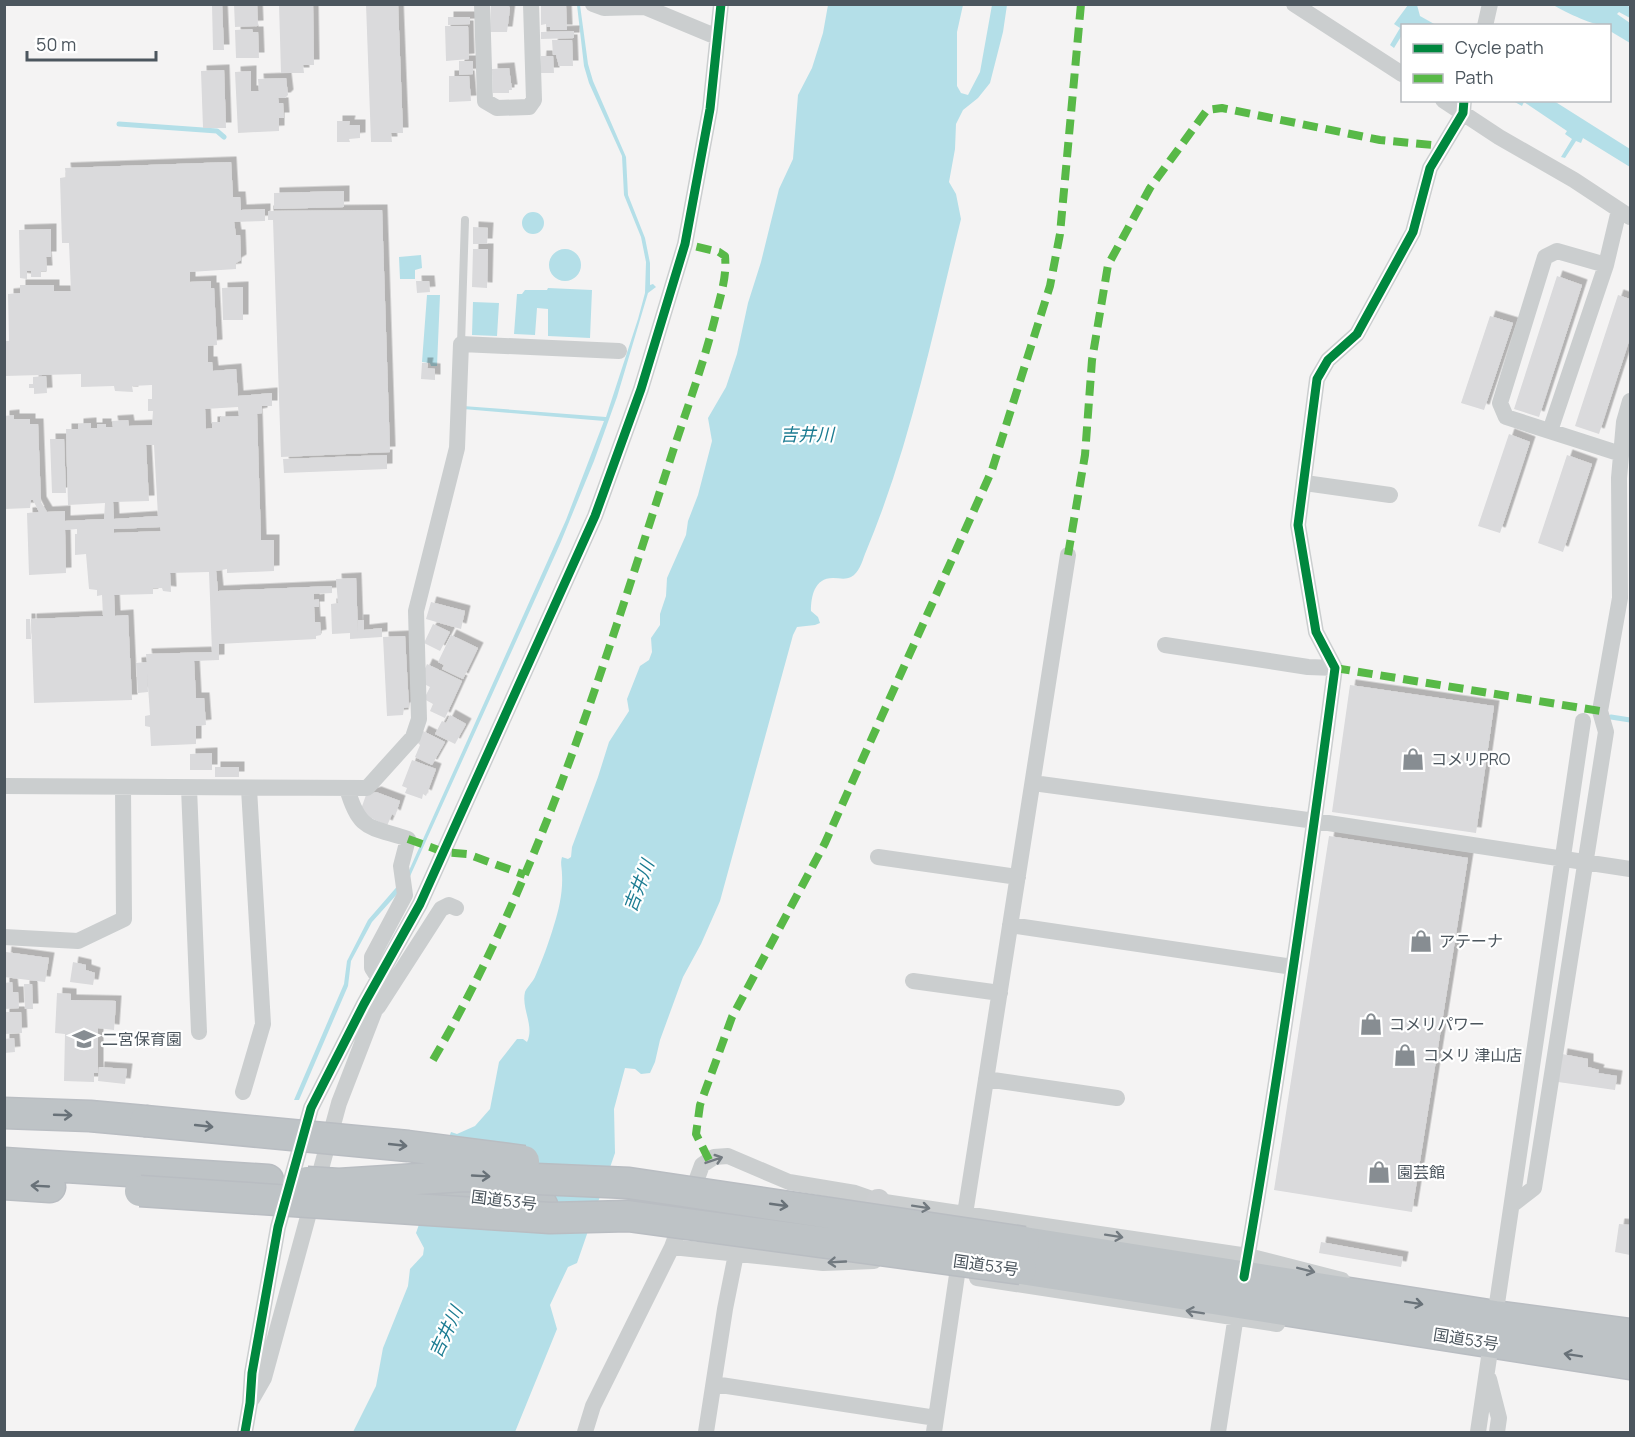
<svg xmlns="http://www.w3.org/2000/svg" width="1635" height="1437" font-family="Manrope,'Noto Sans JP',sans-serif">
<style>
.water{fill:#b4dfe8}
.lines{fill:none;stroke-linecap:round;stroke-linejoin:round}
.stream{stroke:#b4dfe8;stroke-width:5}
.building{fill:#dadadc;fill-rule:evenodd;filter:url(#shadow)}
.highway-casing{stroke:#b9bdc2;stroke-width:33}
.lane{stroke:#cbcecf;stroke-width:8}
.street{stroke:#cbcecf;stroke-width:16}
.secondary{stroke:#ccced0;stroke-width:24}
.highway{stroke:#bec3c6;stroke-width:30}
.highway-bridge-casing{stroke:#b9bdc2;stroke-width:33;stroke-linecap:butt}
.highway-bridge{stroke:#bec3c6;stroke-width:30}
.quiet{stroke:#58b947;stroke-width:8;stroke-dasharray:15 8;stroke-linecap:butt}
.cycleway-casing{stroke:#fff;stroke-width:13}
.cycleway{stroke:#00873e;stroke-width:9}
.oneway{stroke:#687178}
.oneway2{stroke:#727a80}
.labels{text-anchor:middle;stroke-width:4.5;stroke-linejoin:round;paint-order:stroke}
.poi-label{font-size:16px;fill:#4c565e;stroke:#fff;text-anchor:start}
.street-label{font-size:16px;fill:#4c565e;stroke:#fff}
.water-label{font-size:18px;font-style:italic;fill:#1c7c92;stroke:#fff}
</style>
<defs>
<filter id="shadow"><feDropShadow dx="5.5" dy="-5.5" stdDeviation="0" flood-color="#0004"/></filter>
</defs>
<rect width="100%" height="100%" fill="#f4f3f3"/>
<path class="water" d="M577 5H580L588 64 593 81 626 157 628 195 645 238 650 263V285L653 284 656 287 648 293 617 397 594 461 560 544 407 883 372 922 351 961 348 986 299 1100H294L344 984 347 961 368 920 407 875 566 520 604 421 463 409V406L606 417 638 319 645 293 646 262 641 237 624 195 622 156 589 83 584 66Z
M828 5H963L957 32V86L961 93 968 95 980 72 992 5H1007L1003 32 990 83 978 98 963 110 956 124 955 149 949 182 956 194 961 219C933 332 910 447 865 554 862 562 859 573 851 577 845 580 839 578 833 578 814 578 811 597 811 611L818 617 820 623 815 625 797 627 793 635 720 901 701 944 683 977 660 1040 655 1062 650 1073 641 1074 635 1069 625 1068 614 1109 615 1153 577 1263 568 1267 550 1305 557 1329 515 1432H353L376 1386 383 1348 408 1286 410 1269 423 1255 424 1248 416 1233 451 1132 457 1134 475 1126 490 1109 499 1062 517 1039H523L527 1042C535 1026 521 1009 525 992 527 987 532 983 535 977 542 961 549 942 554 925 559 910 563 891 562 875 562 867 560 864 562 857L568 859 571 857 572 847 598 777 609 742 629 711 627 699 640 666 649 660 652 652 651 638 660 625V614L666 596 667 578 686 535 688 521 698 495 712 441 708 418 726 387 737 354 748 303 761 262 779 189 793 159 798 95 812 68 823 33Z
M1408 5H1417L1420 16 1436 25 1402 26V35L1394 48 1390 45 1400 28 1394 24Z
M1553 5H1628L1630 9V18L1619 12 1617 14 1630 23V43L1610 31V26C1592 26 1568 13 1553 5Z
M1513 101H1554L1630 149V167L1583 138 1581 143 1576 141 1565 158 1561 157 1572 139 1565 134 1567 131 1524 102 1522 106Z
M522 223a11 11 0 1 1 22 0a11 11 0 1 1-22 0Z
M549 265a16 16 0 1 1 32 0a16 16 0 1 1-32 0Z
M421 255 422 268 415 270V279H400L399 257Z
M548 288 592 290 590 338 548 336V309L537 308 535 335 514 334 517 294H522L525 290H547Z
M427 295H440L437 366H431L430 363 422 362Z
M473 302 499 303 497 336 472 335Z"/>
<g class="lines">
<path class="stream" d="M119 124 217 131 224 137
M1611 717 1630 720"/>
</g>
<path class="building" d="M212 4H222L224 50H213Z
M234 4H257L258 26 235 27Z
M279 4H313L314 65H303L304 73H281Z
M366 4H398L403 133H391L392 142H371Z
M491 5H508L510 8 507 32H490Z
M541 6H566L567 30H550V27H546V24L541 25Z
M448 17H470V24L448 25Z
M445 26H468L469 59 446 61Z
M252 29 253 32H258L259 58H236L235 30Z
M574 31V38L541 39V32Z
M552 40H572L573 66H559L556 55H553Z
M541 56H553L554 73H540Z
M459 61H473V74L459 75Z
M509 68 512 90H509V93H493L492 69Z
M224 70 226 128H203L201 71Z
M251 71V91H259L258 79 286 78 288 95 285 98H278L279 103H283L284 118H279V131L238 133 235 72Z
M449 76H469L471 101 449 102Z
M337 121H350L349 125H360V138L349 139 350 142H337Z
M231 162 233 197H240L241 210 265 209V221L234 222 236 235H240L241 260 236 263V269L190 272V282L211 281V288H214L217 345 208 346V362H212L213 371 236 369 238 396 272 393V406H262V413L257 414 261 540H274V571L227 573V569L216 571 218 591 332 586V593L314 594V600L319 599V607H314L315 622H320L321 635 316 636V639L219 644V660L194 661 196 698H204L206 725 196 726V744L151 746 150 727 145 726V716L150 715 147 672 148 692 138 693 136 663 147 662 146 654 212 652 209 572 170 573 171 592 163 591 162 588H153V594L114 595 115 616 128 615 132 700 34 703 31 619 103 616 102 595 97 596V590L89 589 86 554 75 555V534H77V529L65 530 66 573 29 575 27 513 39 512 33 500H31L30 508 4 509V416L14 415V419H30V424H38L41 502 47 512 65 511V521L104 519 105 503 68 505 66 429H78V424L91 423V428H97V424H106V427H113L112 421 128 420 129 426 152 425 153 411H148V399H152V385L132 386 133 392 115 391 114 386 81 387V374L4 376V341H9L8 294 20 293V285H54V291H71L69 243H62L60 178 66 177 65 168ZM238 407 239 416 220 417V422H212V428L206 429 205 409ZM146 445H154L158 516 114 519 113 502 149 501ZM160 527 161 531 114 533V529Z
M344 191V207L274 209V193Z
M382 210 390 452 281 457 273 220H268V211Z
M473 227 488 228 487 244H473Z
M51 229V257H46L47 271H41V277H31V271H27V279L20 278 19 230Z
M473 249H488L487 288 472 287Z
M1557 276 1582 285 1539 417 1514 409Z
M416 281H429L430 292 417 293Z
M243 287V320H223L222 288Z
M1618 295 1630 299V338L1599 434 1575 426Z
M1490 316 1513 323 1484 410 1461 403Z
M422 363H428L427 368 435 369V380L421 379Z
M46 376 47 393 34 394V388H29V384H33V377Z
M1509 434 1530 442 1500 533 1478 526Z
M50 439H64L66 493H52Z
M387 455V469L284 473 283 459Z
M1567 455 1592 464 1563 552 1538 543Z
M356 578 358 633V620H364V630L382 628V637L350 639V633L332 634 331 604 338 603 336 579Z
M431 602 465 611 461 629 426 619Z
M26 619H30L31 639H26Z
M433 624 450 632 440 651 424 643Z
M451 635 478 648 463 679 442 669 444 665 438 662Z
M405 636 409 707 404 708 403 715 387 716 383 637Z
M427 664 462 681 445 718 430 711 433 704 424 699 430 687 426 685 423 673Z
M1350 685 1494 706 1476 833 1332 812Z
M450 715 466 724 455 744 435 734 442 721 446 723Z
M423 731 445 742 432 765 415 757 420 745 418 743Z
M212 753V770H190V754Z
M412 760 436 769 426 796 423 794 422 799 405 793 407 788 402 786Z
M215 767H239V777H215Z
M376 792 400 801 395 816 392 814 387 826 360 812 366 795Z
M1329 836 1468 858 1412 1212 1274 1190Z
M6 952 49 958 45 982 4 977Z
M73 962 86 965V970L95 973 93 985 70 982Z
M12 982 13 992H18L19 1008 4 1009V983Z
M24 984H32L33 1009H25Z
M57 993 71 994V1000L116 1001 114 1030 98 1028V1073H94V1082L64 1081 65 1034 55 1033Z
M4 1012H21L22 1033 4 1034Z
M14 1038 15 1052 4 1053V1039Z
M1562 1054 1588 1059V1067L1599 1070 1598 1073 1617 1076 1615 1090 1558 1082Z
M99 1067 127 1069 125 1084 98 1081Z
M1619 1224 1630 1225V1255L1615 1252Z
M1321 1242 1403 1257 1401 1267 1319 1253Z"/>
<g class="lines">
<g class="highway-casing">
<path id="highway" d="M4 1113 90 1116 145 1121
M4 1163 268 1180
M4 1184 50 1187
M395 1189 542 1205
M1024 1242 1495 1316 1630 1334
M1021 1269 1630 1364"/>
</g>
<path class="lane" d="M461 344 465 220"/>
<path class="street" d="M482 4 485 101 497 108 529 107 534 100 531 4
M593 4 604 8 645 7 717 37
M1294 4 1402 74
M1485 26 1490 4
M1443 100 1499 137 1574 180 1630 217
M1606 265 1557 251 1545 257 1500 403 1506 417 1621 454
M1550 431 1606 265 1619 210
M1305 483 1390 495
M1165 645 1308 667 1335 668
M1033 783 1315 821 1630 869
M4 786 367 788 413 737 419 719 416 611 457 448 461 344 619 351
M189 788 199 1032
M878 857 1018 877
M1010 925 1293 967
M4 937 78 941 124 919 123 787
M913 981 1000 993
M378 1007 441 909 449 905 456 908
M986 1079 1117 1098
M243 1092 263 1024 249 789
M1512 1205 1534 1188 1606 732 1600 711 1620 598 1619 478 1624 422 1630 401
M965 1214 1068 555
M672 1247 823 1263 874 1261
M1244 1277C1279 1075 1308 872 1335 668L1316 632 1298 525 1317 379 1328 360 1357 334 1413 232 1430 168 1463 113 1464 100
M977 1278 1277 1324
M1489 1379 1499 1418 1497 1432
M714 1384 936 1418
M252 1399 264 1378 339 1103 375 1010 379 979 372 968V957L405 895 401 866 408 839C369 826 359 831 347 788
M245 1432 250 1403 252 1373 278 1227 311 1108 364 1004 420 904 595 516 641 389 685 244 710 109 721 4
M585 1432 593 1406 672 1247 702 1165 714 1157 728 1156 789 1182 855 1193 878 1201 1248 1256 1342 1280
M706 1432 725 1309 736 1254
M934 1432 957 1275
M1218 1432 1237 1309
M1478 1432 1583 721"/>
<path class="secondary" d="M873 1238 878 1201"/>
<use href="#highway" class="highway"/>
<g class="highway-bridge-casing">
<path id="highway-bridge" d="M145 1121 408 1146 524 1161
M307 1182 339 1184 465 1176 629 1183 1024 1242
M140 1191 550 1218 628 1216 1021 1269"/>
</g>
<use href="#highway-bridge" class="highway-bridge"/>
<path class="quiet" d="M1068 555 1085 455 1092 360 1108 265 1150 188 1207 110 1222 108 1380 140 1443 146
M1335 668 1600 711
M408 839 444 852 467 854 525 875
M433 1060C543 872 607 654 674 448 689 403 705 359 716 314 721 294 727 276 725 256L719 252 685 244
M709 1160 696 1134 700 1105 732 1017 825 843 992 470 1050 286 1060 234 1081 4"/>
<g class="cycleway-casing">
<path id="cycleway" d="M1244 1277C1279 1075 1308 872 1335 668L1316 632 1298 525 1317 379 1328 360 1357 334 1413 232 1430 168 1463 113 1464 100
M245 1432 250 1403 252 1373 278 1227 311 1108 364 1004 420 904 595 516 641 389 685 244 710 109 721 4"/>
</g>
<use href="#cycleway" class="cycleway"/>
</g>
<defs><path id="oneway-shaft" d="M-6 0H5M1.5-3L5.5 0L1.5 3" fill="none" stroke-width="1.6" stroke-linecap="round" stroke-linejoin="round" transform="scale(1.5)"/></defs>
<g class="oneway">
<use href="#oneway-shaft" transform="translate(63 1115) rotate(2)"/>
<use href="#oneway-shaft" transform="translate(204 1126) rotate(6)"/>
<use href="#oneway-shaft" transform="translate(398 1145) rotate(6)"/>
<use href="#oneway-shaft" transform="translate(481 1176) rotate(3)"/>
<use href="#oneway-shaft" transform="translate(40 1186) rotate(-177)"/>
<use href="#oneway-shaft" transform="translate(779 1205) rotate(8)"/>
<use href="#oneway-shaft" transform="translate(1414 1303) rotate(9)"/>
<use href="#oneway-shaft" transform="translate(1573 1355) rotate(-171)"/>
</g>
<g class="oneway2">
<use href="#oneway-shaft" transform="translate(714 1160) rotate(-19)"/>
<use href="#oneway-shaft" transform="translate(921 1207) rotate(9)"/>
<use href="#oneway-shaft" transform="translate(1114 1236) rotate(9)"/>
<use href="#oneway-shaft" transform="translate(837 1262) rotate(177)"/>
<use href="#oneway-shaft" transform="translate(1306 1270) rotate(14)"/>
<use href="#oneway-shaft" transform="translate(1195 1312) rotate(-171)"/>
</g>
<defs>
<g id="shop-bare" transform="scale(1.8)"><path d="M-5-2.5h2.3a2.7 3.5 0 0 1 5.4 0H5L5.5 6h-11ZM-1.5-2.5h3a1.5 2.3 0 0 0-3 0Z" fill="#878d92" stroke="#fff" stroke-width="2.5" paint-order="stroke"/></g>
<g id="school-bare" transform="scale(1.8)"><path d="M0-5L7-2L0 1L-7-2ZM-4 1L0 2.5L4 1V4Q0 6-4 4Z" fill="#878d92" stroke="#fff" stroke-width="2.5" paint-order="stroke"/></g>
</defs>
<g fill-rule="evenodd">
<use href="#shop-bare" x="1413" y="759"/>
<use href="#shop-bare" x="1421" y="941"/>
<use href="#shop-bare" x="1371" y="1024"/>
<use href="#school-bare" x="84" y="1039"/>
<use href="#shop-bare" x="1405" y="1055"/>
<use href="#shop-bare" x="1379" y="1172"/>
</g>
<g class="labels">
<g class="poi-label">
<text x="1431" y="765">コメリPRO</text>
<text x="1439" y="947">アテーナ</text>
<text x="1389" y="1030">コメリパワー</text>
<text x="102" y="1045">二宮保育園</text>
<text x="1423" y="1061">コメリ 津山店</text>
<text x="1397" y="1178">園芸館</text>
</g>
<g class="street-label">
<text transform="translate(504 1200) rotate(7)" y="6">国道53号</text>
<text transform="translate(986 1265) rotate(8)" y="6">国道53号</text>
<text transform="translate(1466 1339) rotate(9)" y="6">国道53号</text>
</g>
<g class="water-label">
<text x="807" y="441">吉井川</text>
<text transform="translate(639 886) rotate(-69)" y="6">吉井川</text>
<text transform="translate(446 1332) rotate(-65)" y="6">吉井川</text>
</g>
</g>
<rect width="1635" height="1437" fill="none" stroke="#4c565e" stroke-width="12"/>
<rect x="1401" y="24" width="210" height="78" fill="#ffffff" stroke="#b7bbbf" stroke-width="1.5"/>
<rect x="1413" y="44" width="30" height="9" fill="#00873e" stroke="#b7bbbf" stroke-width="1.5"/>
<text x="1455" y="54" font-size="18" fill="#4c565e">Cycle path</text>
<rect x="1413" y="74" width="30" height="9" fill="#58b947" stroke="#b7bbbf" stroke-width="1.5"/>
<text x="1455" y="84" font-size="18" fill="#4c565e">Path</text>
<path d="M27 51v9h129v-9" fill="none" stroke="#4c565e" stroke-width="3"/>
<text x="36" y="51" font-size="18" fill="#4c565e" stroke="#ffffff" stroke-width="4.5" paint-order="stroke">50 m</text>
</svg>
